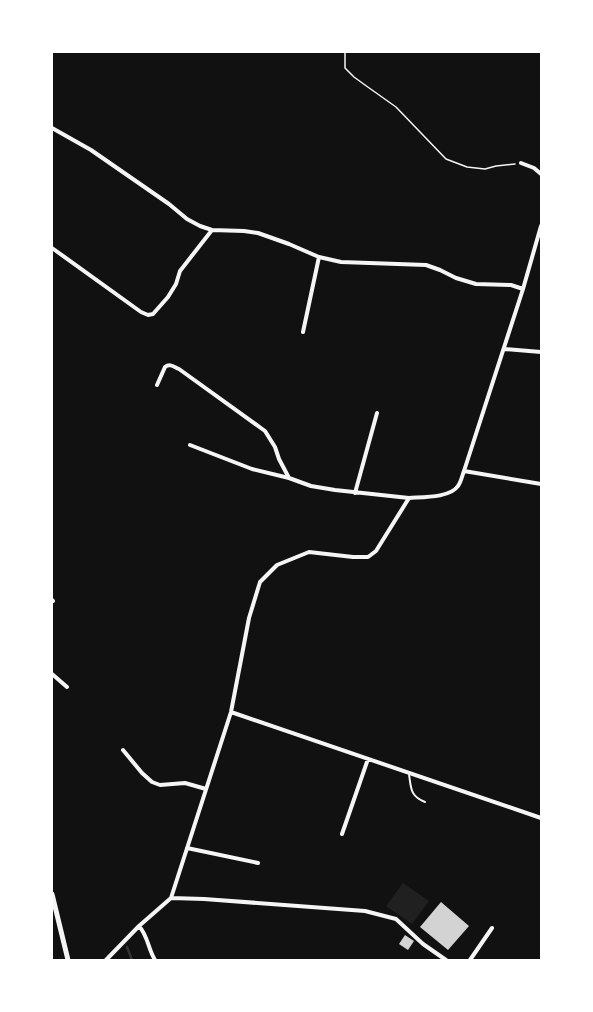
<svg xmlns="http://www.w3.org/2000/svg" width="593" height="1012" font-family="'Public Sans',sans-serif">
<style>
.green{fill:#202020}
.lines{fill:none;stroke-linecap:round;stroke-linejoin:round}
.stream{stroke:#333;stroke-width:2.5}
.building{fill:#d3d3d3}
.path{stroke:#f5f5f5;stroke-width:1.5}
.service{stroke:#f5f5f5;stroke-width:2}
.minor{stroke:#f5f5f5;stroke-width:4}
.tertiary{stroke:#f5f5f5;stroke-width:5}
</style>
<rect width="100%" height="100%" fill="#111"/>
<path class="green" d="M403 883 429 901 412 924 386 906Z"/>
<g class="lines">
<path class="stream" d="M127 947 132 960"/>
</g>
<path class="building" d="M441 902 469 926 448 950 420 927Z
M405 935 414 941 408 950 399 944Z"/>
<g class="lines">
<path class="path" d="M345 52V68L354 77 365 85 396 107 446 159 467 167 485 169 496 166 515 164"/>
<path class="service" d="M409 774C411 788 410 796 425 802"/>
<path class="minor" d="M52 128 91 150 169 204 187 219 200 226 212 230 244 231 258 233 289 244 319 257 341 262 426 265 440 270 456 278 476 284 511 285 523 289 464 471C462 476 461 482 458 486 450 498 422 497 409 498L376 551 368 557H353L309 552 277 565 260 582 249 618 231 712 171 898 139 926 106 960
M521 163 534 168 541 174
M52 248 141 312 148 315 153 314 168 297 176 284 180 271 212 230
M523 289 541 226
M303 332 319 257
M504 349 541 352
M157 385 165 367C170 363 174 367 179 369L265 431 275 447 279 459 289 478 311 486 335 490 409 498
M190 445 252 469 289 478
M464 471 541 484
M355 493 377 413
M52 600 53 601
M52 674 67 687
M231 712 541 818
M123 750 142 773 152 782 160 785 185 783 206 789
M342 834 368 759
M187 848 258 863
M171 898 204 899 365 911 396 919 423 944 446 960
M139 926C148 936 148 949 155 960
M470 960 492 928"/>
<path class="tertiary" d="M52 894 68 960"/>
</g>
<rect width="593" height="1012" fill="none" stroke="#ffffff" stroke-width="106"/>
</svg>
